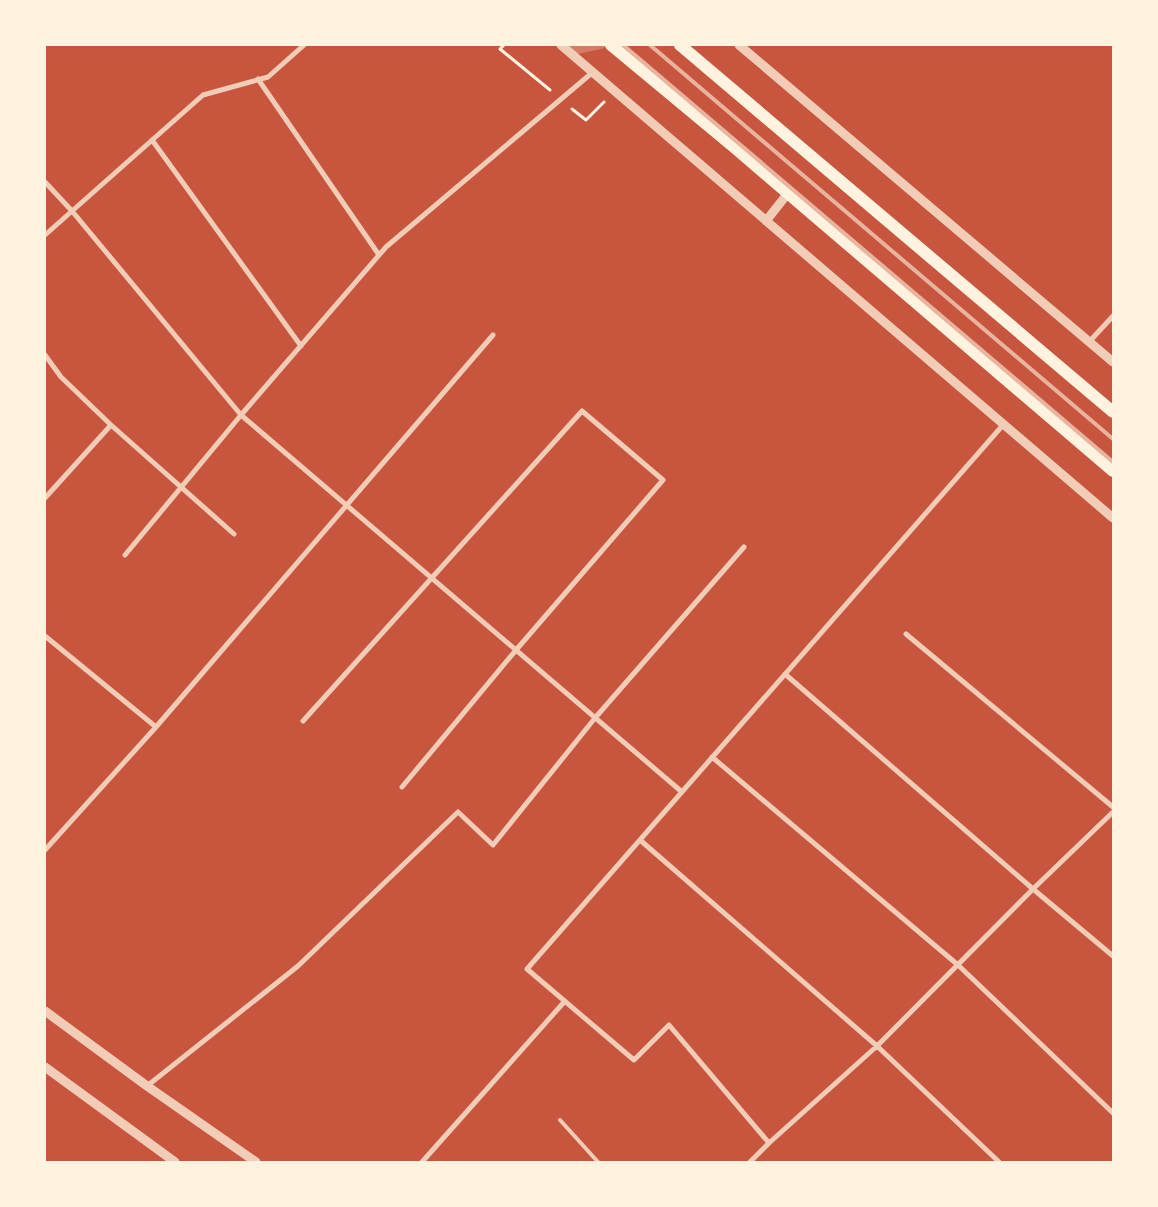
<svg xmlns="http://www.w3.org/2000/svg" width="1158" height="1207" font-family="Rubik,sans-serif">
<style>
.building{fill:#d67c66}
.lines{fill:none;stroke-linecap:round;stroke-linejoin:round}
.path{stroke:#fff3e0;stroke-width:3}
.service{stroke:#f1ccb7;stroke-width:4}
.minor{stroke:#f1ccb7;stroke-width:5}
.tertiary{stroke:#f1ccb7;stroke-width:9}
.primary{stroke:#fff3e0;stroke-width:12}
.rail{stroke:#e9b49f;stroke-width:4}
</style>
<rect width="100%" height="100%" fill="#c8553d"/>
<path class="building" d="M557 45H609L601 49 578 54Z"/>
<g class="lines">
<path class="path" d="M504 45 500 49 550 90
M572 109 586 120 604 102"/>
<path class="service" d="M560 1120 598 1162"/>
<path class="minor" d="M593 72 386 247 241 415 682 792
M258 79 379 255
M152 140 301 346
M45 182 72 211 241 415 125 555
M45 235 203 95 268 77 304 45
M1089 342 1113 316
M45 355 61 377 111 425 234 534
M45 498 111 425
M906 634 1113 807
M45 636 156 727
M785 674 1033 889 1113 956
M303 721 582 411 663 480 516 650 402 787
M712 757 958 965 1113 1113
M640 840 877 1046 999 1162
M45 850 156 727 493 335
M147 1086 298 966 458 812 493 845 595 718 744 547
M769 1143 669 1025 634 1060 527 969 1003 425
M422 1162 565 1001
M750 1162 769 1143 877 1046 1033 889 1113 812"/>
<path class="tertiary" d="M561 45 1113 518
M739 45 1113 362
M766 221 788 193
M45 1011 147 1086 256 1162
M45 1067 175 1162"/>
<path class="primary" d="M611 45 735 148 1113 471
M680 45 1113 412"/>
<path class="rail" d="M623 45 1113 462
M650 45 1113 439"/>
</g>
<rect width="1158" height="1207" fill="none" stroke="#fff3e0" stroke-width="92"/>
</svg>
